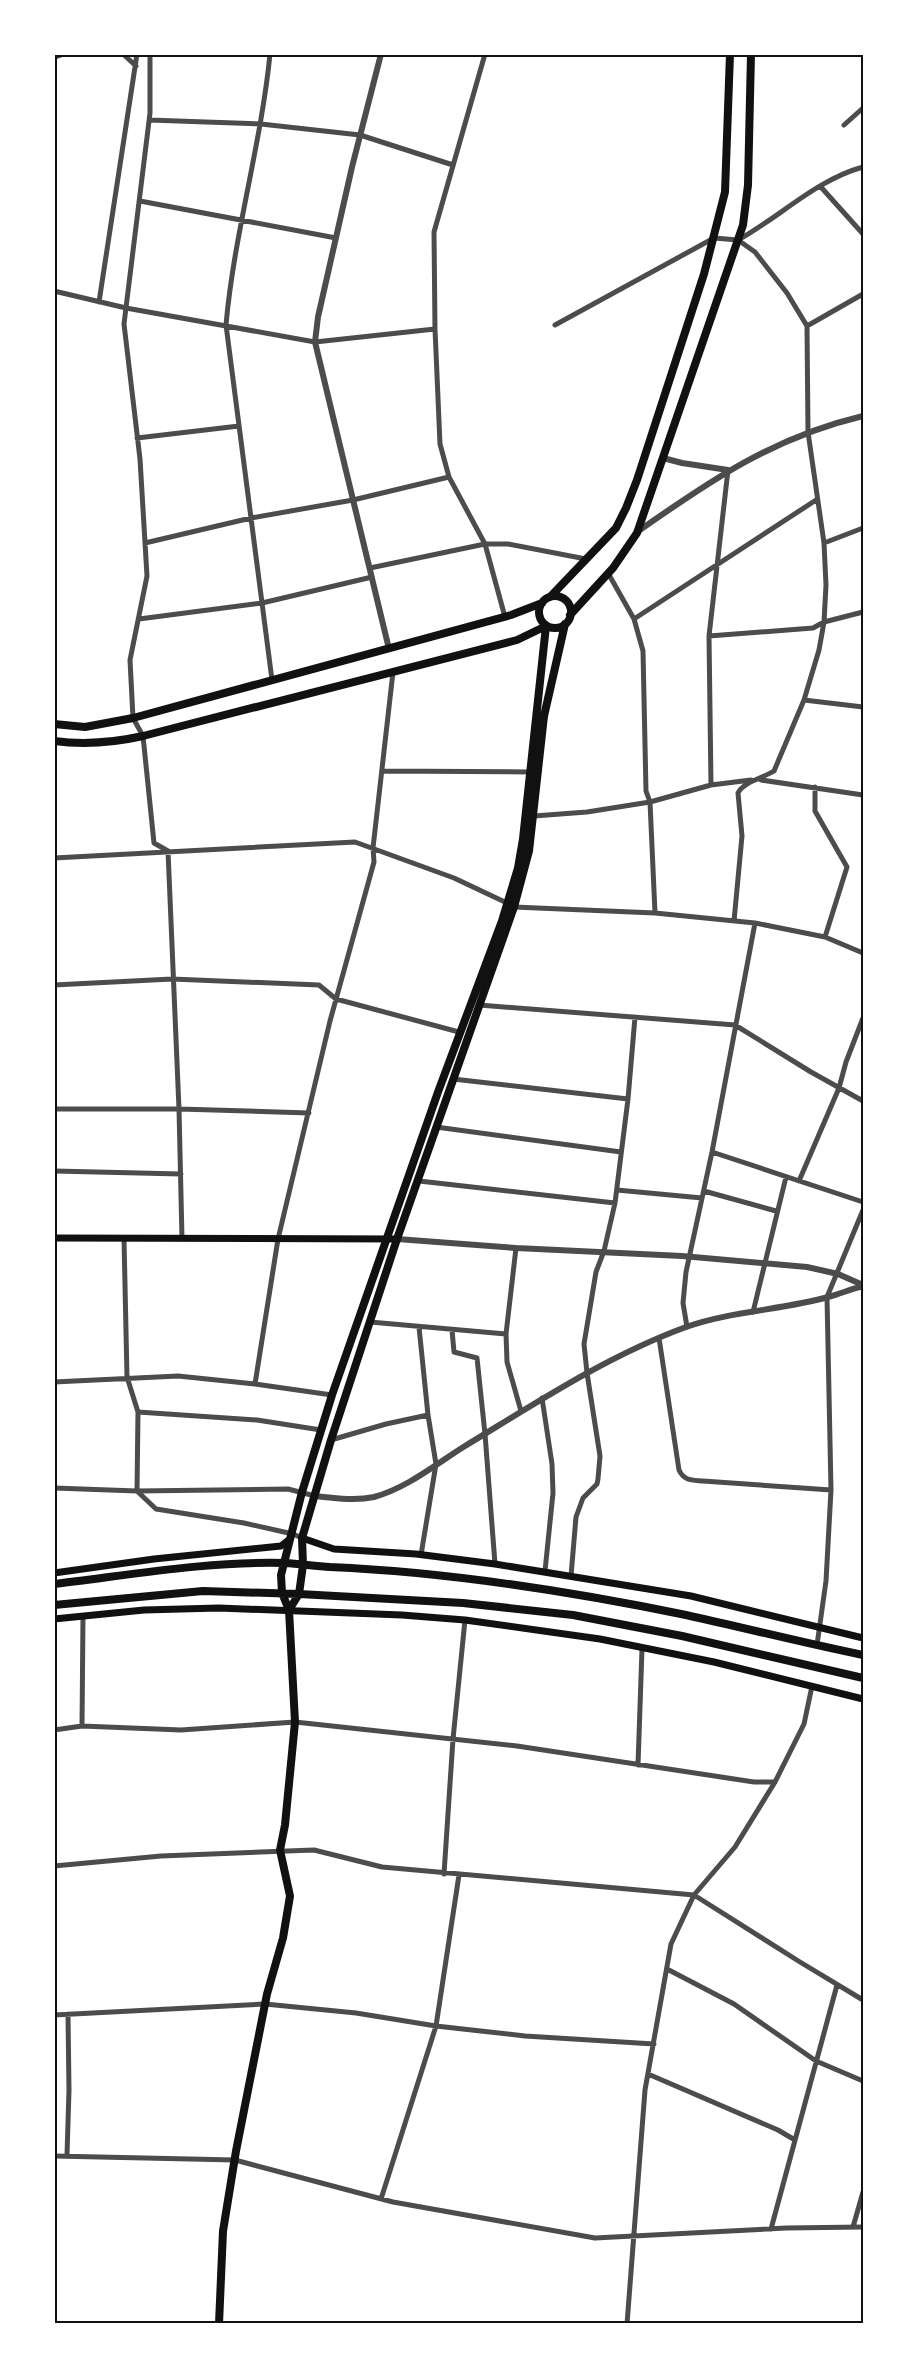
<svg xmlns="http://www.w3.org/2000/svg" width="917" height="2378" font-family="Inter,sans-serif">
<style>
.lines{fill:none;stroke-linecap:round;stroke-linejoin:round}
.minor{stroke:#4c4c4c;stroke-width:5}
.tertiary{stroke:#4c4c4c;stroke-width:6}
.secondary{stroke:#111;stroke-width:7}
.primary{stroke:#111;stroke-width:8}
.neatline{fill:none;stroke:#111;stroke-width:2}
</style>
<rect width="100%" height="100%" fill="#fff"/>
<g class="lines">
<path class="minor" d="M123 54 136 66
M150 54V113L124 324 140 459 147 576 130 660 133 718 143 736 154 843 168 851 179 1109 182 1239
M270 54C261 145 234 234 226 325L272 680
M485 54 434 232 435 329 440 444 449 477 485 544 505 617
M149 120 261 124 360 135 453 165
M844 125 863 108
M820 186 863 234
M140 201 336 238
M738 240C780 217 816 180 863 167
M54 291 126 308 315 342 435 329
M99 302 137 54
M555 325 714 238 738 240
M807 326 863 294
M137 438 239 426
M145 543 251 518 353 500 449 477
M824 543 863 528
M370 568 485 544H508L586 559
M608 573 634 619 643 651 646 791 650 802 655 913
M139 619 262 603 372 577
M634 619 816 500
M709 636 813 628 824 622 863 612
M804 700 863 707
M382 771 530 772
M761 780 863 795
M711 785 709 636 728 470
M815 787V811L847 867 825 937
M534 816 587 812 650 802 711 785 751 780
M54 858 355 842 454 878 507 903
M514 907 655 913 755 923 825 937 863 953
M734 921 742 836 738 793C743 782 763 778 774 771L804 700 819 650 824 622 826 585 824 543 808 432 807 326 787 293 755 252 738 240
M54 985 172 979 319 985 336 999 459 1032
M479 1005 735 1025 811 1072 863 1101
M453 1079 628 1099
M54 1109H179L309 1113
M436 1127 621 1152
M712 1152 863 1202
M54 1171 181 1174
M419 1181 615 1203
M799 1181 839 1088 846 1062 863 1018
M617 1190 702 1198
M704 1191 776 1211
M124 1239 127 1377 138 1412 137 1491 288 1489 315 1496
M516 1248 506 1334 507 1362 521 1411
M753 1312 786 1177
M370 1322 506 1334
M419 1327 428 1415 436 1464 421 1555
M687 1327 683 1303 686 1272 712 1152 755 923
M452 1330 454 1352 477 1358 485 1434 495 1564
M659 1338 679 1470C684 1481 692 1480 703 1481L831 1490
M54 1382 178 1376 255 1384 332 1395
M255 1384 278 1239 330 1021 374 862 373 848 393 672
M542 1398 552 1464 553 1493 545 1571
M138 1412 257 1420 321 1430
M331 1440 386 1424 428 1415
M54 1488 137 1491 156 1509 244 1523 293 1534 302 1538
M571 1576 576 1517 583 1498 597 1484 598 1479 600 1456 587 1373 584 1344 596 1272 604 1251 615 1203 628 1099 635 1017
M83 1616 82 1726 181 1730 295 1722 517 1746 754 1782H775
M817 1645 826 1581 831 1490 827 1297 863 1210
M54 1730 82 1726
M638 1765 642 1649
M54 1866 161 1856 314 1850 382 1867 694 1895 800 1962 863 2000
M444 1874 453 1739 465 1620
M667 1969 734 2004 816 2061 863 2081
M54 2015 265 2004 356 2013 436 2026 525 2036 654 2044
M648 2074 778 2130 795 2140
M67 2155 69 2090 68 2014
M54 2156 235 2160 393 2202 595 2238 786 2228 863 2227
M381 2199 436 2026 459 1875
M853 2227 863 2192
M771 2229 837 1985
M627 2324 645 2090 671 1944 694 1895 735 1847 775 1782 804 1724 812 1686"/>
<path class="tertiary" d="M381 54 352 167 318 317 315 342 389 649
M54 57 62 54
M663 458 682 463 728 470
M637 532C711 480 774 437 863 416
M397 1239 516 1248 682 1256 807 1267 838 1274 863 1285
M315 1496C334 1498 355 1501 374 1497 407 1488 436 1464 465 1446 536 1403 607 1356 686 1327 731 1311 782 1310 828 1297 840 1294 851 1289 863 1286"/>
<path class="secondary" d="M54 1238 397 1239
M302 1538 334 1549 416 1554 495 1564 691 1596 863 1638
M54 1573 154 1559 281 1546 290 1539
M54 1619 144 1610 219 1608 402 1615 465 1620 600 1639 714 1662 863 1699"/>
<path class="primary" d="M539 612a16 16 0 1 1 32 0a16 16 0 1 1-32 0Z
M550 597 616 528 626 508 637 480 704 274 725 192 730 54
M570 615 613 568 637 533 743 225 748 185 751 54
M54 724 85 727 133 718 511 615 542 603
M54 741C85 745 112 743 143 736L517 640 546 626
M54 1584C130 1575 208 1561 285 1563 300 1564 315 1566 330 1567 449 1572 569 1591 686 1615 745 1628 804 1643 863 1655
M54 1605 203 1591 299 1594 463 1603 573 1615 682 1636 863 1678
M289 1610 282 1593 281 1575 302 1492 332 1395 438 1092 502 921 518 868 523 839 546 626
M219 2324 223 2231 236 2151 267 1994 283 1938 290 1896 280 1850 285 1825 295 1722 289 1610 299 1594 303 1565 302 1538 331 1440 397 1239 514 907 529 851 544 716 565 624"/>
</g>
<rect width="917" height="2378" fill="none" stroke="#ffffff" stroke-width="111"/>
<rect x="56" y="56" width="806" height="2266" class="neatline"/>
</svg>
